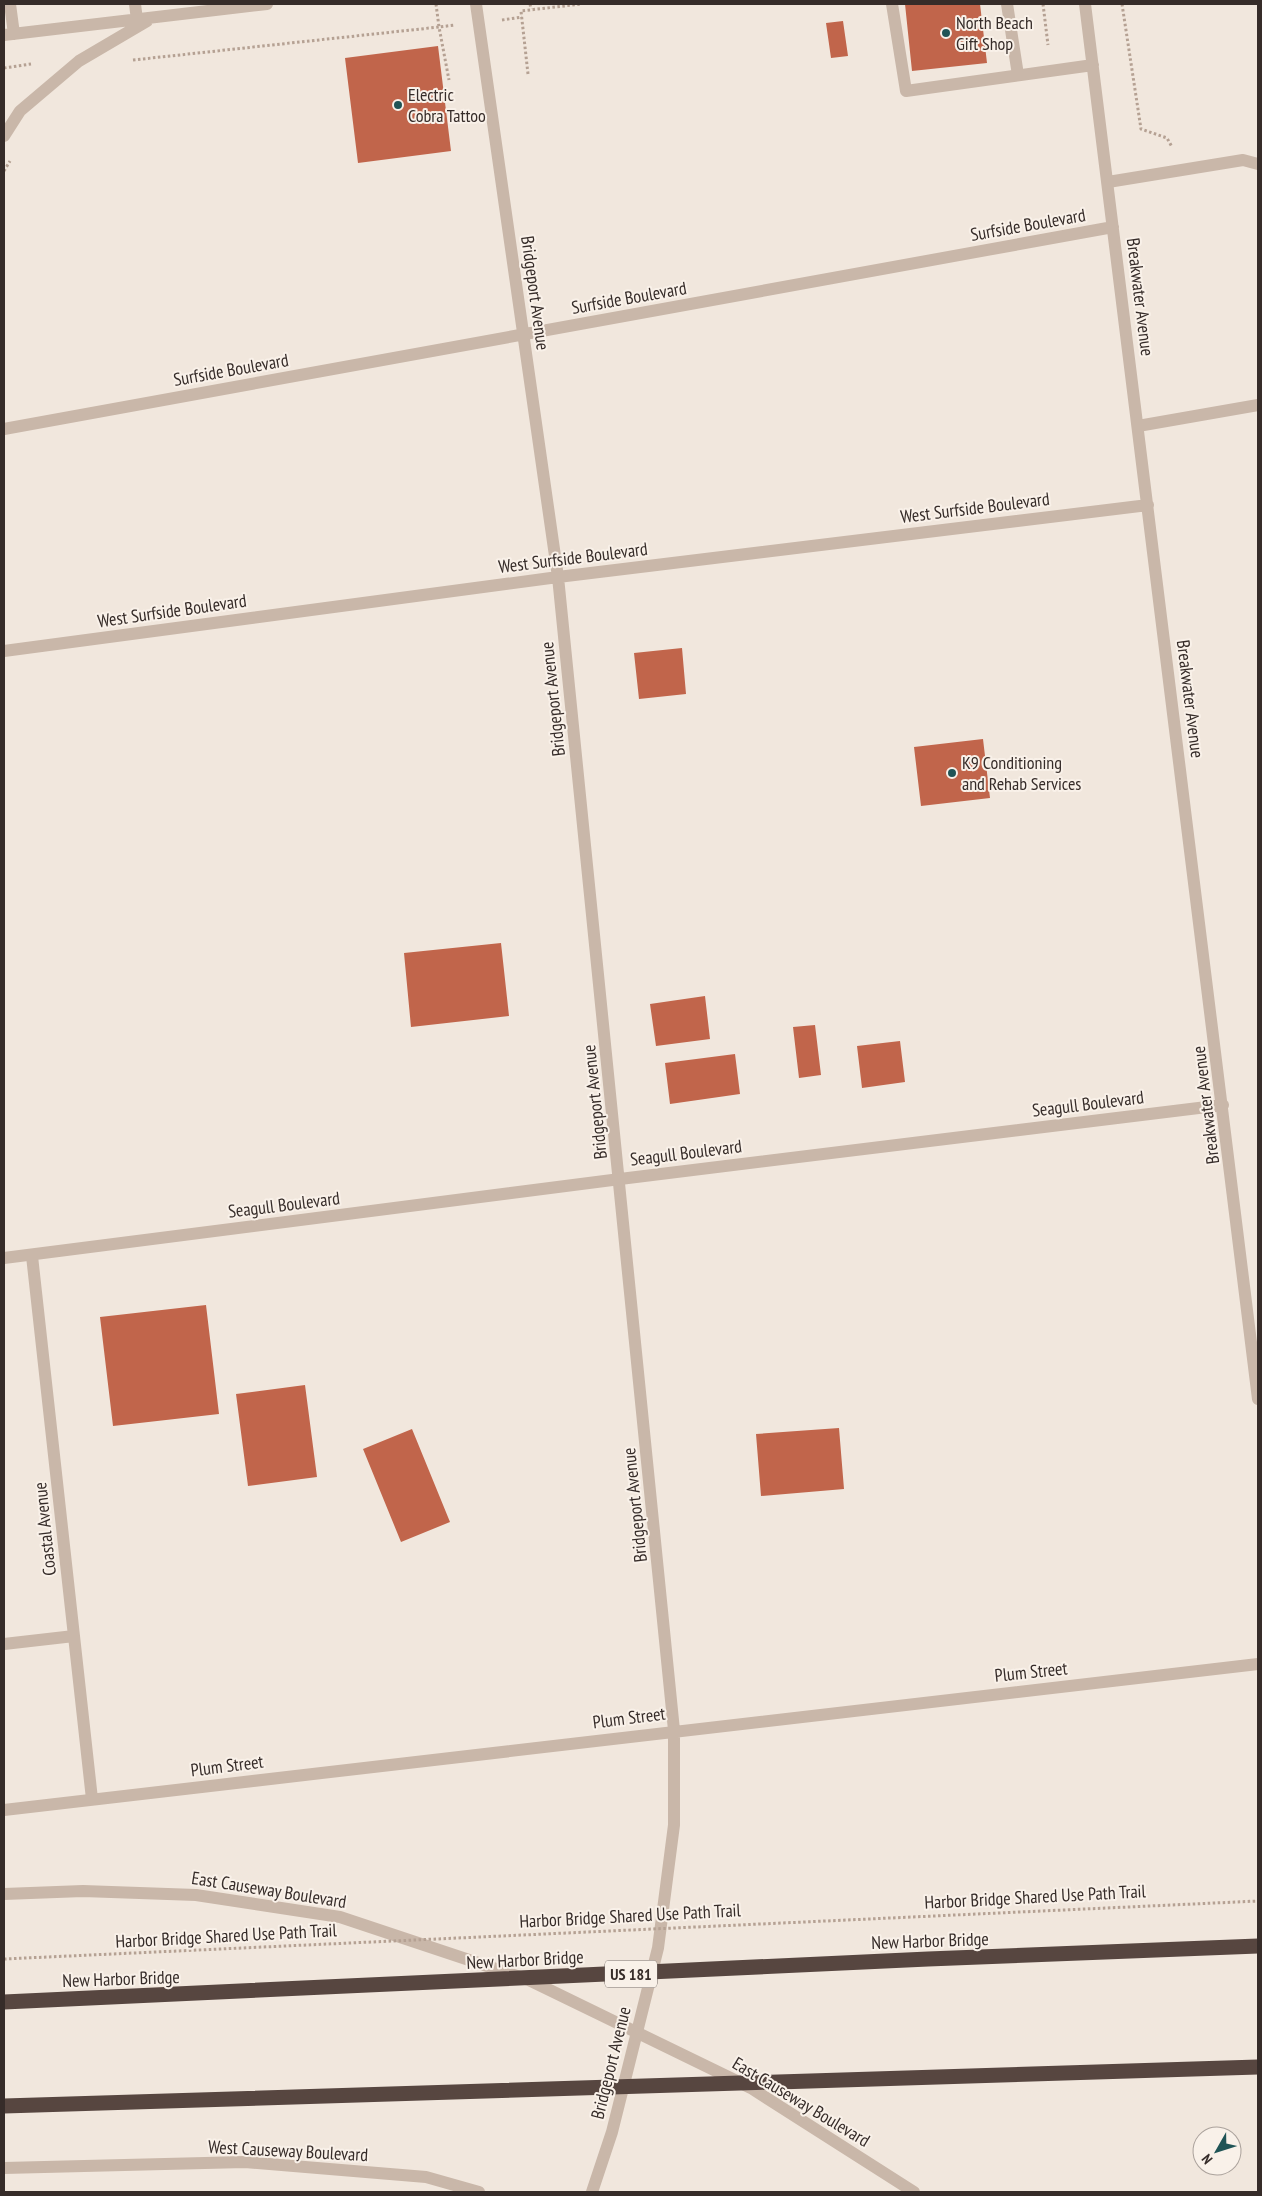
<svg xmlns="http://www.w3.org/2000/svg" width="1262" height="2196" font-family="'PT Sans Narrow',sans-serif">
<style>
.building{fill:#c1654b}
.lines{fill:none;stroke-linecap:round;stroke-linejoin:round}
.path{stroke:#b5a193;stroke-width:3;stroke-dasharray:2.5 2.5;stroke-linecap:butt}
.minor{stroke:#c9b7a9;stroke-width:12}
.path-bridge{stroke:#b5a193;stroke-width:3;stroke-dasharray:2.5 2.5;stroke-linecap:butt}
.highway-bridge{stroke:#574640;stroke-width:15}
.poi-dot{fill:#205456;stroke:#f9f1e9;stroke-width:2}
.labels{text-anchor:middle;stroke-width:4;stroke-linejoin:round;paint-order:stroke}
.shield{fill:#f9f1e9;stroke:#706763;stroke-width:1}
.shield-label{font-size:16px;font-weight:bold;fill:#362c29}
.poi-label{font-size:18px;fill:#362c29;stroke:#f9f1e9;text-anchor:start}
.street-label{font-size:18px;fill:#362c29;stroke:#f9f1e9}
</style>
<rect width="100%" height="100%" fill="#f1e7dd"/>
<path class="building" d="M905 4H980L987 63 912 71Z
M843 21 848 56 831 58 826 23Z
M438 46 451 151 358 163 345 58Z
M682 648 686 694 639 699 634 653Z
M983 739 990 798 921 806 914 747Z
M501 943 509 1016 411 1027 404 953Z
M705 996 710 1039 656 1046 650 1004Z
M815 1025 821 1075 799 1078 793 1027Z
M900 1041 905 1082 862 1088 857 1046Z
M735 1054 740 1094 670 1104 665 1063Z
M206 1305 219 1414 113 1426 100 1317Z
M305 1385 317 1477 248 1486 236 1394Z
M839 1428 844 1489 761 1496 756 1434Z
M412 1429 450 1522 401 1542 363 1449Z"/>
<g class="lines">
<path class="path" d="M436 4 439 27 455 25
M530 4 531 9
M1043 4 1048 45
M1122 4 1141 129 1167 138 1172 147
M502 20 522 17
M133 60 439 27 449 80
M4 68 31 64
M528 74 521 11 581 4
M4 171 10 161"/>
<path class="minor" d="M10 4 14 34
M135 4 137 20
M476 4 558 577 674 1730V1825L658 1948 612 2132 592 2192
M892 4 906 91 1093 65
M1007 4 1018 75
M1085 4 1258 1399
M4 35 267 4
M4 136 20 111 79 61 147 21
M1108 182 1243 160 1258 164
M1138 426 1258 405
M4 429 1113 227
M4 651 558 577 1148 505
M32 1256 92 1799
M4 1258 620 1179 1223 1105
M4 1644 74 1636
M4 1810 1258 1664
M4 1894 83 1891 196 1895 340 1917 529 1980 751 2088 914 2192
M4 2168 245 2162 426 2177 479 2192"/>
<path class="path-bridge" d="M4 1959 1258 1901"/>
<path class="highway-bridge" d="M4 2002 928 1959 1258 1946
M4 2106 1258 2067"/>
</g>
<g class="poi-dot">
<circle cx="946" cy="33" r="5"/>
<circle cx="398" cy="105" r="5"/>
<circle cx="952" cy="773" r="5"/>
</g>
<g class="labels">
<rect class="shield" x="605" y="1960.5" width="52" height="27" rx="4"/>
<g class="shield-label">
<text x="631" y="1980">US 181</text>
</g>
<g class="poi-label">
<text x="956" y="29">North Beach<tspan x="956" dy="21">Gift Shop</tspan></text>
<text x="408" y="101">Electric<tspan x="408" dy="21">Cobra Tattoo</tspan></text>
<text x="962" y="769">K9 Conditioning<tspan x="962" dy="21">and Rehab Services</tspan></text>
</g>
<g class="street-label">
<text transform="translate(1028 225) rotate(-10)" y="6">Surfside Boulevard</text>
<text transform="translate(535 293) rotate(82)" y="6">Bridgeport Avenue</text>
<text transform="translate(1140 297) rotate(83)" y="6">Breakwater Avenue</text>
<text transform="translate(629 298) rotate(-10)" y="6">Surfside Boulevard</text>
<text transform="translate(231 370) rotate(-10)" y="6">Surfside Boulevard</text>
<text transform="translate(975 508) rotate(-7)" y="6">West Surfside Boulevard</text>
<text transform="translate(573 558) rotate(-7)" y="6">West Surfside Boulevard</text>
<text transform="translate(172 611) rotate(-8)" y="6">West Surfside Boulevard</text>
<text transform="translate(553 699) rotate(-96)" y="6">Bridgeport Avenue</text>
<text transform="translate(1190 699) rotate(83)" y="6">Breakwater Avenue</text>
<text transform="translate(595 1102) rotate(-96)" y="6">Bridgeport Avenue</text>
<text transform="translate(1088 1104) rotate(-7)" y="6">Seagull Boulevard</text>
<text transform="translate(1206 1105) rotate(-97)" y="6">Breakwater Avenue</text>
<text transform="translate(686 1153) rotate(-7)" y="6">Seagull Boulevard</text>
<text transform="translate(284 1205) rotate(-7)" y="6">Seagull Boulevard</text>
<text transform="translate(635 1505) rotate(-96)" y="6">Bridgeport Avenue</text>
<text transform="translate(45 1529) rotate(-96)" y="6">Coastal Avenue</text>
<text transform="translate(1031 1672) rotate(-6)" y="6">Plum Street</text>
<text transform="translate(629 1718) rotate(-7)" y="6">Plum Street</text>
<text transform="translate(227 1766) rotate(-7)" y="6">Plum Street</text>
<text transform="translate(269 1890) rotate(9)" y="6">East Causeway Boulevard</text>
<text transform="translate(1035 1897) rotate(-3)" y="6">Harbor Bridge Shared Use Path Trail</text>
<text transform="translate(630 1916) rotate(-3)" y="6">Harbor Bridge Shared Use Path Trail</text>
<text transform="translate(226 1936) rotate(-3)" y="6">Harbor Bridge Shared Use Path Trail</text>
<text transform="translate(930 1941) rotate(-2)" y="6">New Harbor Bridge</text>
<text transform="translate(525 1960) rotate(-3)" y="6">New Harbor Bridge</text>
<text transform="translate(121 1979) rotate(-2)" y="6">New Harbor Bridge</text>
<text transform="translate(611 2063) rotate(-76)" y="6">Bridgeport Avenue</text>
<text transform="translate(801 2102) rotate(31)" y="6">East Causeway Boulevard</text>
<text transform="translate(288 2151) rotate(3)" y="6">West Causeway Boulevard</text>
</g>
</g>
<rect width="1262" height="2196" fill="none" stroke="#362c29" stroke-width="10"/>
<g transform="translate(1217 2151) rotate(231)"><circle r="24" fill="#f9f1e9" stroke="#aba29c"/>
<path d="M0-4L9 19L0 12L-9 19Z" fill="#205456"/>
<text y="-8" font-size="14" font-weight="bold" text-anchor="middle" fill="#362c29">N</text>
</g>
</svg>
